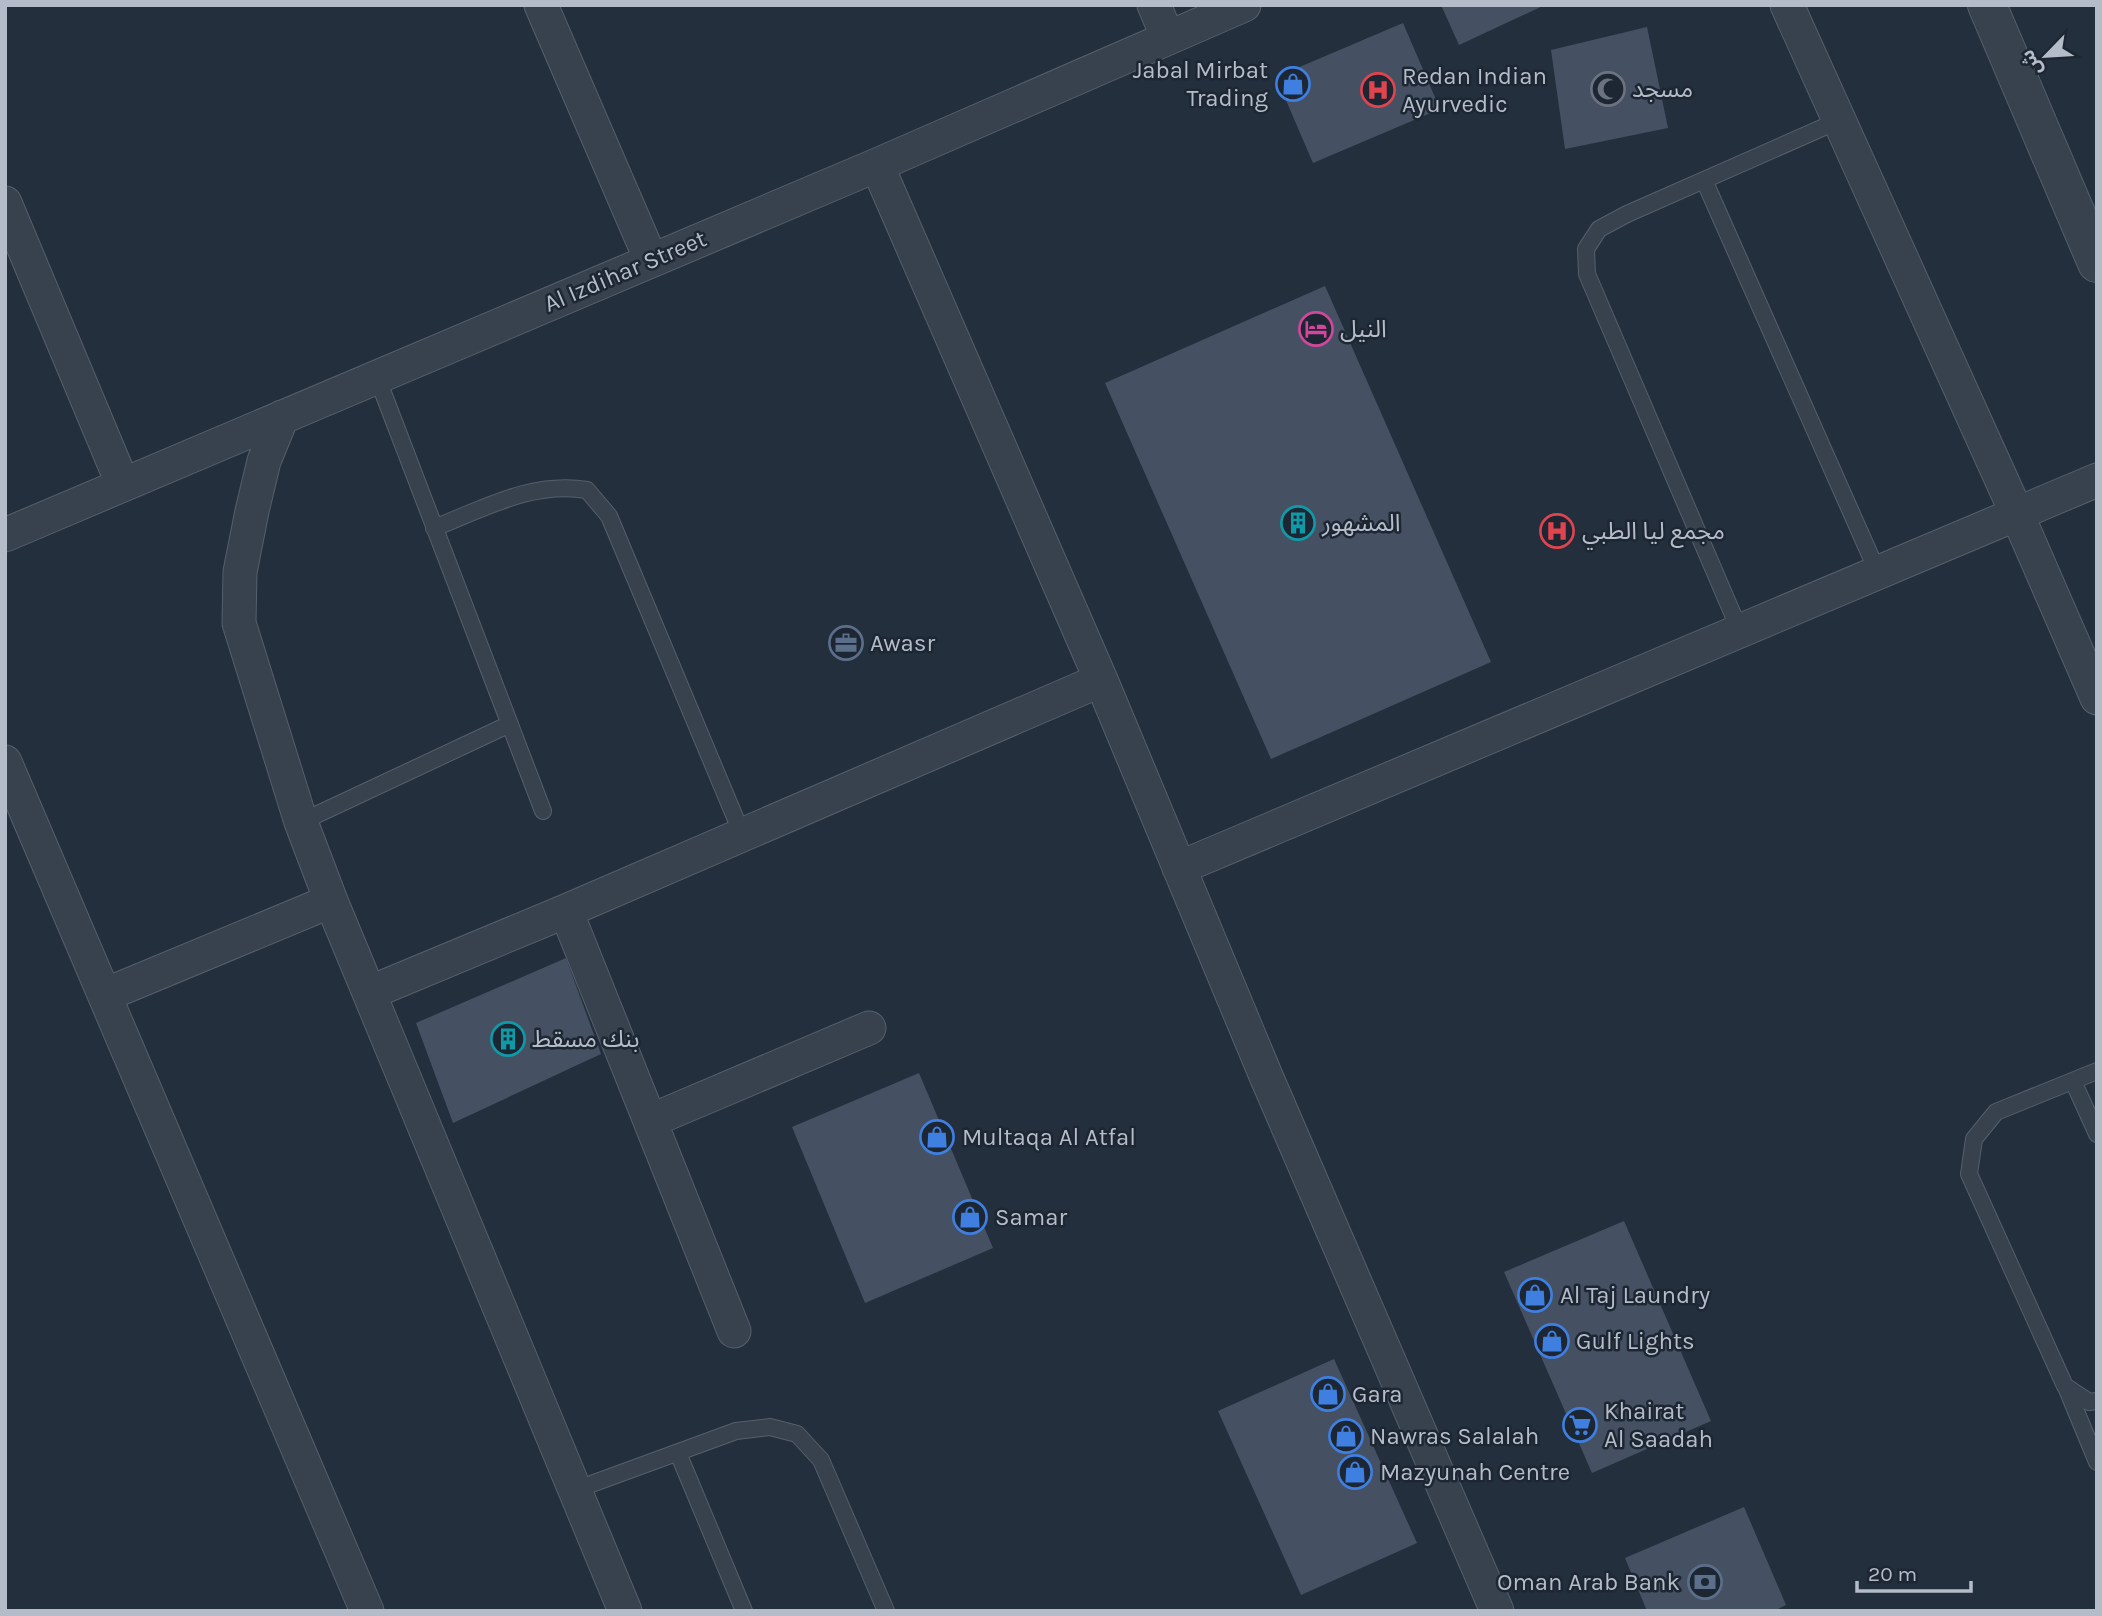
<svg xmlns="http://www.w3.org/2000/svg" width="2102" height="1616" font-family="Karla,'Noto Sans Arabic',sans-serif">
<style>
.building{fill:#455162}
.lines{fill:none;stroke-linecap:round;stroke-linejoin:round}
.service-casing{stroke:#565f6c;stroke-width:18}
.minor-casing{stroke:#565f6c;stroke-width:35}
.tertiary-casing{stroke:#565f6c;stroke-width:40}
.service{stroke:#38414e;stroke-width:16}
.minor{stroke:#38414e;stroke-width:33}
.tertiary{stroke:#38414e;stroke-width:38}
.labels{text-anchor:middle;stroke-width:5;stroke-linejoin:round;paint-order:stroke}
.poi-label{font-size:24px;fill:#b4bcc9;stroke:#1d2633;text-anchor:start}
.street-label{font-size:24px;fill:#b4bcc9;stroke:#1d2633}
</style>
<rect width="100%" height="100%" fill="#242f3e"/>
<path class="building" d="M1441 5H1545L1459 45Z
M1403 23 1440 109 1313 163 1276 77Z
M1647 27 1668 128 1565 149 1551 50Z
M1325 286 1491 662 1271 759 1105 383Z
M566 958 601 1054 453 1123 416 1023Z
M919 1073 993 1248 865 1303 792 1127Z
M1624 1221 1711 1421 1592 1473 1504 1272Z
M1334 1359 1417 1543 1301 1595 1218 1411Z
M1744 1507 1786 1605 1774 1611H1647L1625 1558Z"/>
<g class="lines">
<g class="service-casing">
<path id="service" d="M1704 180 1878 573
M377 377 543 811
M434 528C485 508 532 481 587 490L609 516 742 834
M1740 631 1587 274 1586 249 1599 229 1627 214 1840 120
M301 822 510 724
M2097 1071 1996 1112 1974 1139 1969 1174 2065 1386 2089 1402 2097 1401
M2073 1081 2097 1134
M2066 1387 2097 1462
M678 1453 744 1611
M575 1490 736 1431 770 1427 797 1434 821 1460 886 1611"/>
</g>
<g class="minor-casing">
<path id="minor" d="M541 5 651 260
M1154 5 1168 38
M1787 5 2017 514 2097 698
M877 165 1101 680 1266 1076 1497 1611
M5 203 123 485
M282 417 264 461 252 511 240 572 239 623 301 822 331 901 625 1611
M5 535 877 165 1244 5
M5 762 367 1611
M1179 868 2097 480
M566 911 734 1331
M369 993 566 911 1101 680
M105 995 331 901
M650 1121 869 1028"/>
</g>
<g class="tertiary-casing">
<path id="tertiary" d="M1987 5 2097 263"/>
</g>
<use href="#service" class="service"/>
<use href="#minor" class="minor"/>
<use href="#tertiary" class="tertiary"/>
</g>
<defs>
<g id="shop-ring" transform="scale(1.75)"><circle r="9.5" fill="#1d2633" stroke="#3f7fe0" stroke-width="1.5"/><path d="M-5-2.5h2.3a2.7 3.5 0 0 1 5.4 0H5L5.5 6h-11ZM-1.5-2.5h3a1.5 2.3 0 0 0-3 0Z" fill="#3f7fe0"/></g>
<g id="mosque-ring" transform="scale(1.75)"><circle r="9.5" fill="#1d2633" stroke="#6b7280" stroke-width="1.5"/><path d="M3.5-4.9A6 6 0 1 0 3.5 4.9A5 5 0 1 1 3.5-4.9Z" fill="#6b7280"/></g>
<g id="hospital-ring" transform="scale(1.75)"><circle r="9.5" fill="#1d2633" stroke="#e0444e" stroke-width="1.5"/><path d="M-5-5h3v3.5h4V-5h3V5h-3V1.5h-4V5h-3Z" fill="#e0444e"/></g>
<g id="hotel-ring" transform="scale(1.75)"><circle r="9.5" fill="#1d2633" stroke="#d1479c" stroke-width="1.5"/><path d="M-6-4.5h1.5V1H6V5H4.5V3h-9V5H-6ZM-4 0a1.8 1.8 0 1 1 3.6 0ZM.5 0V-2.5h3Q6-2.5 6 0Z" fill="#d1479c"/></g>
<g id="building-ring" transform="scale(1.75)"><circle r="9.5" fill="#1d2633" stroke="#0f9aa8" stroke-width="1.5"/><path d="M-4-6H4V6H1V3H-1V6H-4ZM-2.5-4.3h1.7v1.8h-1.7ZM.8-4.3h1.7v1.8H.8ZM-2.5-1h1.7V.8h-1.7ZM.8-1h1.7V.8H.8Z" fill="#0f9aa8"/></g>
<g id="office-ring" transform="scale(1.75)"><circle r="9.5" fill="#1d2633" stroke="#5c6f8a" stroke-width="1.5"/><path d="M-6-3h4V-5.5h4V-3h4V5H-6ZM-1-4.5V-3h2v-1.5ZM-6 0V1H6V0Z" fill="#5c6f8a"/></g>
<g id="supermarket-ring" transform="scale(1.75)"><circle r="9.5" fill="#1d2633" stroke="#3f7fe0" stroke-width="1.5"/><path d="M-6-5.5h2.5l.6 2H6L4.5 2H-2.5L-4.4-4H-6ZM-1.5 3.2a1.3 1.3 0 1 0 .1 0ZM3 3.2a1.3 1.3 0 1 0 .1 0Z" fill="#3f7fe0"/></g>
<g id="bank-ring" transform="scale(1.75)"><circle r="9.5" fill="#1d2633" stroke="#5c6f8a" stroke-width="1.5"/><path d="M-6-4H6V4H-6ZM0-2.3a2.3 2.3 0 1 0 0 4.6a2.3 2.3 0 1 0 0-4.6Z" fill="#5c6f8a"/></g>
</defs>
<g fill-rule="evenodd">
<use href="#shop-ring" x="1293" y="84"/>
<use href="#mosque-ring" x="1608" y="89"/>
<use href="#hospital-ring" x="1378" y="90"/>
<use href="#hotel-ring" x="1316" y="329"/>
<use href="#building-ring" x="1298" y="523"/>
<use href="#hospital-ring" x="1557" y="531"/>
<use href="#office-ring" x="846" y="643"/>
<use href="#building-ring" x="508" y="1039"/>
<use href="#shop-ring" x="937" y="1137"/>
<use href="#shop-ring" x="970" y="1217"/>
<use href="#shop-ring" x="1535" y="1295"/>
<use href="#shop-ring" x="1552" y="1341"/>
<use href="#shop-ring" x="1328" y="1394"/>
<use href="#supermarket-ring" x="1580" y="1425"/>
<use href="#shop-ring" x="1346" y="1436"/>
<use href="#shop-ring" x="1355" y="1472"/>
<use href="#bank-ring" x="1705" y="1582"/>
</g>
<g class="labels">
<g class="poi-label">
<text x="1268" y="78" text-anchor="end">Jabal Mirbat<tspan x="1268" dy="28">Trading</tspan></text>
<text x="1402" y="84">Redan Indian<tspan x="1402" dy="28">Ayurvedic</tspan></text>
<text x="1632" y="97">مسجد</text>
<text x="1340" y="337">النيل</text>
<text x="1322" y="531">المشهور</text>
<text x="1582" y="539">مجمع ليا الطبي</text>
<text x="870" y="651">Awasr</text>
<text x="532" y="1047">بنك مسقط</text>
<text x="962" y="1145">Multaqa Al Atfal</text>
<text x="995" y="1225">Samar</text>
<text x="1560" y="1303">Al Taj Laundry</text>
<text x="1576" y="1349">Gulf Lights</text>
<text x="1352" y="1402">Gara</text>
<text x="1604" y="1419">Khairat<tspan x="1604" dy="28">Al Saadah</tspan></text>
<text x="1370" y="1444">Nawras Salalah</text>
<text x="1380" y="1480">Mazyunah Centre</text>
<text x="1680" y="1590" text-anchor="end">Oman Arab Bank</text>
</g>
<g class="street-label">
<text transform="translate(625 271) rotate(-23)" y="8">Al Izdihar Street</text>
</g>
</g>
<rect width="2102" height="1616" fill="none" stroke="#b4bcc9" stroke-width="14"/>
<g transform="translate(2046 56) rotate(245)" stroke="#1d2633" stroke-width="5" paint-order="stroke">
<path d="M0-5L12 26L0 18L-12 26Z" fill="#b4bcc9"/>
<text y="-10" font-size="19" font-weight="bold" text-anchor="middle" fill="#b4bcc9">ش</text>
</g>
<path d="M1857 1581v10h114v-10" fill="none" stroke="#b4bcc9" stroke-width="3.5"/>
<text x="1868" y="1581" font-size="21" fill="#b4bcc9" stroke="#1d2633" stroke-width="5" paint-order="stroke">20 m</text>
</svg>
